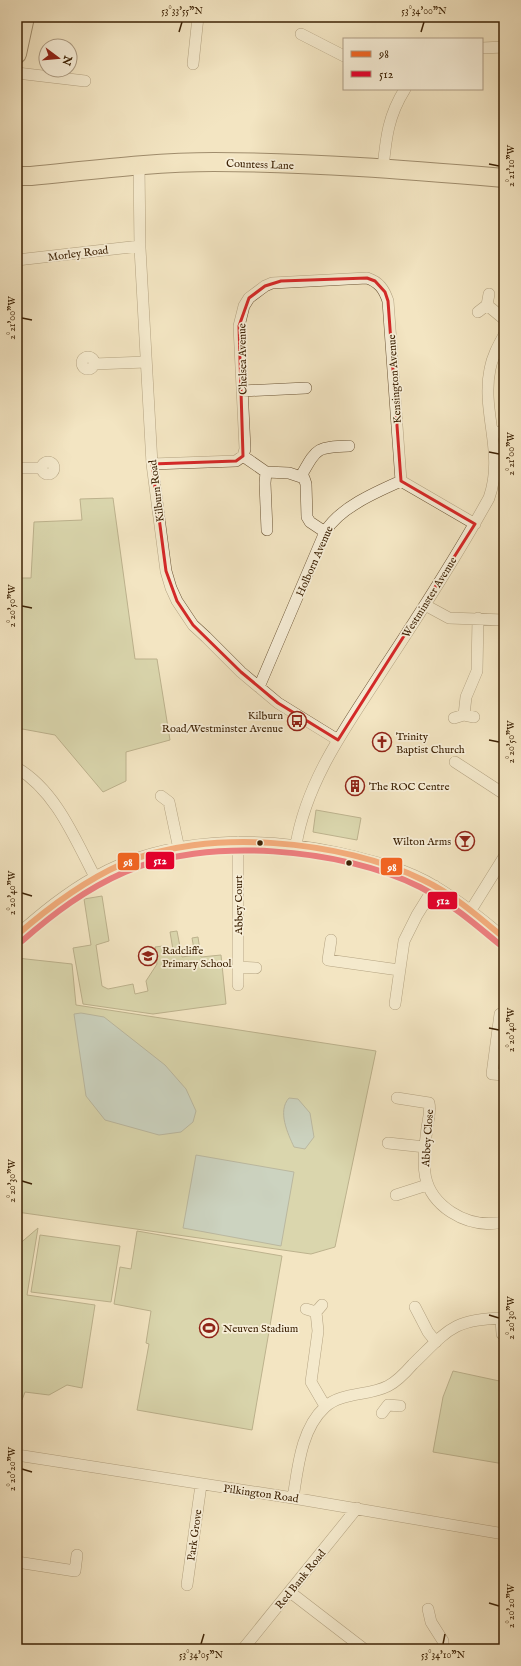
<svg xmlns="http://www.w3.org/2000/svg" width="521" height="1666" font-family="'IM FELL English',serif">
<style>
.green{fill:#bcc492;stroke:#7c734c}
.water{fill:#9ebdbc;stroke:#777f73}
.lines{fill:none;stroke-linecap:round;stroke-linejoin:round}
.street-casing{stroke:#6a5334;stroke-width:12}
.primary-casing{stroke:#3d2205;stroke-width:20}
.street{stroke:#f7eed7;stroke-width:11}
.primary{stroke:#f3e5c2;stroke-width:18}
.bus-1-casing{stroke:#f7eed7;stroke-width:9}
.bus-2-casing{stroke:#f7eed7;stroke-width:9}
.bus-1{stroke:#f26522;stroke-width:6}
.bus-2{stroke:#e4002b;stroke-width:6}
.marked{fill:none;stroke:#d62828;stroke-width:3;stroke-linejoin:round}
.ticks{fill:none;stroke:#3d2205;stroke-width:1.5}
.bus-dot{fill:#3d2205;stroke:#f7eed7;stroke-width:1.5}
.labels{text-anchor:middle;stroke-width:3.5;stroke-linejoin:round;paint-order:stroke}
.street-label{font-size:11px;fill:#3d2205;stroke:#f7eed7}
.poi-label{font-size:11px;fill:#3d2205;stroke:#f7eed7;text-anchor:start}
.line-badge{stroke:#f7eed7;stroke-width:1.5}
.badge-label{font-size:11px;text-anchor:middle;font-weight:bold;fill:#fff}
.neatline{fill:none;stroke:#3d2205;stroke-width:1.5}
.ticks-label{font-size:10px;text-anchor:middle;fill:#3d2205}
</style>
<rect width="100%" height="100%" fill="#f3e5c2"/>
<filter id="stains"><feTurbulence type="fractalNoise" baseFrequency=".005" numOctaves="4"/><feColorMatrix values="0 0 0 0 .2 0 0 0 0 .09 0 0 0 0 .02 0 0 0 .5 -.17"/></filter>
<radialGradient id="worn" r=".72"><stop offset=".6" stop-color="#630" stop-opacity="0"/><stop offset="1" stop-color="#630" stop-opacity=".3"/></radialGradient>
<path class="green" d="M113 498 135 659H157L170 740 126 752V781L103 792 55 735 17 728V578H31L34 522 82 520 80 499Z
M316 810 361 818 357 840 313 832Z
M102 896 109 941 96 945 102 986 108 989 133 984 135 994 148 991 146 981 157 964 155 947 163 946 164 951 173 950 170 932 177 931 182 957 195 955 192 938 198 937 201 957 221 955 226 1004 153 1014 83 1004 73 948 91 945 84 899Z
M17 958 72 964 76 1005 376 1051 335 1247 311 1254 17 1212Z
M38 1228 27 1295 95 1305 82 1388 67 1385 49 1395 25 1392 22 1400 17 1399V1246Z
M137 1231 282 1256 252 1430 137 1410 149 1344 146 1343 151 1311 114 1304 120 1267 131 1269Z
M40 1235 120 1246 111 1302 31 1292Z
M453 1371 504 1382V1464L433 1452 443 1397Z"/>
<path class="water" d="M81 1013 104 1017 165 1065 186 1089 196 1111 193 1122 181 1132 159 1135 105 1120 86 1096 74 1014Z
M289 1098 298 1099 310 1113 314 1137 305 1149 294 1147C288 1134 277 1111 289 1098Z
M196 1155 294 1172 281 1246 183 1228Z"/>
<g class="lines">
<g class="street-casing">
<path id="street" d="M301 34 344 56
M482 48 504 47
M193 64 198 17
M17 73 85 81
M139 165 140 248 152 464 166 571 171 588 177 601 193 625 206 637 241 672 278 703 338 740
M383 168C386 138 388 116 405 89
M17 260 140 246
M487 305 504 319
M478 312 487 305 489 294
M82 363a6 6 0 1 1 12 0a6 6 0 1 1-12 0Z
M94 364 146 362
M242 391 306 388
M494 433 504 431
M243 456 245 449 239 326 244 306 249 298 265 286 272 283 367 278C379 282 384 289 388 301L401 481
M42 468a6 6 0 1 1 12 0a6 6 0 1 1-12 0Z
M152 464 236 461 243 456 266 472 289 473 304 478 306 484 307 517 310 522 325 532
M17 468H42
M266 472 265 483 267 530
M301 476C317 448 316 447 349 446
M425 605 449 618 504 620
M259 687 325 532C339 508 376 492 401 481L475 524
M464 715 466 697 477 671 478 618
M454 718 464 715 474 717
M455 762 504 794
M17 768C56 791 75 839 95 877
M161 796 169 802 179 849
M238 842V985
M296 845C307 778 349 723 384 668 421 612 457 556 489 498 505 453 481 412 490 369 492 357 498 346 504 335
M471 910 504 857
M17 935C41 914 66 893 95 877 168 836 260 836 339 853 373 861 407 869 436 887 461 902 482 919 504 938
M331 940 328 960 399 970
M238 967 256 968
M395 1004 404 941 417 915 435 886
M500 1014 492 1074 504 1075
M397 1098 429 1103C431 1111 428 1120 427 1128 423 1163 418 1190 451 1212 468 1223 485 1226 504 1222
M388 1143 425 1147
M396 1195 427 1185
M415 1307 428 1332 436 1342
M306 1309 316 1312 322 1305
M316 1312 318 1331 311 1382 325 1406
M501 1318 502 1334
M382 1413 388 1405 400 1406
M17 1455 293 1498 504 1534
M293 1498C298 1467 301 1429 325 1407 341 1392 369 1396 388 1386 398 1381 406 1372 413 1364 448 1330 453 1319 504 1318
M17 1562 75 1571 77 1555
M187 1585 201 1485
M290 1592 364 1649
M428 1609 431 1622 443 1641V1649
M243 1649 357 1508"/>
</g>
<g class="primary-casing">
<path id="primary" d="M17 54 25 17
M17 176H31C92 170 153 162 214 162 311 162 408 170 504 178"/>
</g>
<use href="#street" class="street"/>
<use href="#primary" class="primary"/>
<g class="bus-1-casing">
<path id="bus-1" d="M17 935C49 907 82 882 122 864 206 827 342 840 423 880 453 894 479 917 504 938"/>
</g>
<g class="bus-2-casing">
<path id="bus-2" d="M22 941C54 913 86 889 125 872 205 836 342 848 420 887 449 902 474 923 499 944"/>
</g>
<use href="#bus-1" class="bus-1"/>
<use href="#bus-2" class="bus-2"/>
</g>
<path d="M0 0H521V1666H0ZM367 278 375 281 385 292 388 301 401 481 475 524 338 740 278 703 241 672 193 625 177 601 166 571 152 464 236 461 243 456 239 326 249 298 265 286 281 281Z" fill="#f3e5c2" fill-opacity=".55" fill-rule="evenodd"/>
<path class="marked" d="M367 278 375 281 385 292 388 301 401 481 475 524 338 740 278 703 241 672 193 625 177 601 166 571 152 464 236 461 243 456 239 326 249 298 265 286 281 281Z"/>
<path class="ticks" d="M179 32 182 22M421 32 424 22M489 164 499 166M22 318 32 320M489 452 499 454M22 606 32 608M489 740 499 742M22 893 32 896M489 1028 499 1030M22 1181 32 1184M489 1315 499 1318M22 1469 32 1472M489 1603 499 1606M201 1644 204 1634M443 1644 445 1634"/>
<defs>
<g id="bus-ring" transform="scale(1)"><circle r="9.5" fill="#f7eed7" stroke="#8f2418" stroke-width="1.5"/><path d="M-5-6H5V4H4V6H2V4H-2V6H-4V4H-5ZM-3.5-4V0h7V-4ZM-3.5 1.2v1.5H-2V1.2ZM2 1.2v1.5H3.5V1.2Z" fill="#8f2418"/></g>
<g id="church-ring" transform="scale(1)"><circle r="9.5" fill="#f7eed7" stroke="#8f2418" stroke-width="1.5"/><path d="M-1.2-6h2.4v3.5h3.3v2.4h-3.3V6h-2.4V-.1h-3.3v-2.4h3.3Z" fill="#8f2418"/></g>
<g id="building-ring" transform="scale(1)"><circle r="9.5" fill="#f7eed7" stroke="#8f2418" stroke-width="1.5"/><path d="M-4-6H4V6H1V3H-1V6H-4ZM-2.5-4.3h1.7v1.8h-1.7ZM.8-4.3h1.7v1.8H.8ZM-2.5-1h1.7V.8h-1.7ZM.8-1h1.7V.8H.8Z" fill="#8f2418"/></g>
<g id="bar-ring" transform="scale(1)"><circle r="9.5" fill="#f7eed7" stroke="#8f2418" stroke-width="1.5"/><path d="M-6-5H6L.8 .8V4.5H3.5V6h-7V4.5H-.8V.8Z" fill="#8f2418"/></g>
<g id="school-ring" transform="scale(1)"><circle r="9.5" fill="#f7eed7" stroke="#8f2418" stroke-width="1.5"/><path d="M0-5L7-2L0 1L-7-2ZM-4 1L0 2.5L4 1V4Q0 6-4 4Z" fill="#8f2418"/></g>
<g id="stadium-ring" transform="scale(1)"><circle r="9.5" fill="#f7eed7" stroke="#8f2418" stroke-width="1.5"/><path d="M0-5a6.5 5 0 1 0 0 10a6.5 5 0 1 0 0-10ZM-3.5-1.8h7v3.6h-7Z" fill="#8f2418"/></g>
</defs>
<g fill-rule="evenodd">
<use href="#bus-ring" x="297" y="721"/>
<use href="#church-ring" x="382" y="742"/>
<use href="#building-ring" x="355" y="786"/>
<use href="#bar-ring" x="465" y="841"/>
<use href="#school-ring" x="148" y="956"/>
<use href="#stadium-ring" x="209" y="1328"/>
</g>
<g class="bus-dot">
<circle cx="260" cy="843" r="3.5"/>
<circle cx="349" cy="863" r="3.5"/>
</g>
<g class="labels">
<g class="street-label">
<text transform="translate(260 164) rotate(2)" y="4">Countess Lane</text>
<text transform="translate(78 253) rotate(-7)" y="4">Morley Road</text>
<text transform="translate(242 359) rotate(-91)" y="4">Chelsea Avenue</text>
<text transform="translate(394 379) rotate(-94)" y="4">Kensington Avenue</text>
<text transform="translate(156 491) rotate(-97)" y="4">Kilburn Road</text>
<text transform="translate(314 561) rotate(-66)" y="4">Holborn Avenue</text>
<text transform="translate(429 597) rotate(-58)" y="4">Westminster Avenue</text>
<text transform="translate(238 905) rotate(-90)" y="4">Abbey Court</text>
<text transform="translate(427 1138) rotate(-86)" y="4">Abbey Close</text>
<text transform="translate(261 1493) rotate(8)" y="4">Pilkington Road</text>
<text transform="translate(194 1535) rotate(-82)" y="4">Park Grove</text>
<text transform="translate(300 1579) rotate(-51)" y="4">Red Bank Road</text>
</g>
<g class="poi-label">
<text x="283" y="719" text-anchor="end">Kilburn<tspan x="283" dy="13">Road/Westminster Avenue</tspan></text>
<text x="396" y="740">Trinity<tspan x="396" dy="13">Baptist Church</tspan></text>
<text x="369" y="790">The ROC Centre</text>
<text x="451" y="845" text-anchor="end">Wilton Arms</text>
<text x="162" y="954">Radcliffe<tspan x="162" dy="13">Primary School</tspan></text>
<text x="223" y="1332">Neuven Stadium</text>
</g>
</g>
<g class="line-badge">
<rect x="145" y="851" width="30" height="19" rx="4" fill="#e4002b"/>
<rect x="117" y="852" width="23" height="19" rx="4" fill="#f26522"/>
<rect x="380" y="857" width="23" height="19" rx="4" fill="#f26522"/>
<rect x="427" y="891" width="31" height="19" rx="4" fill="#e4002b"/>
</g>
<g class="badge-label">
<text x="160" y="864">512</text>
<text x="128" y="866">98</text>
<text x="392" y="871">98</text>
<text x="443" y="904">512</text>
</g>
<rect width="521" height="1666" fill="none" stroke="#f3e5c2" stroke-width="44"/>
<rect x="343" y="38" width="140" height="52" fill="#f7eed7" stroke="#ad9c83"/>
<rect x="351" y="51" width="20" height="6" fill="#f26522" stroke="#ad9c83"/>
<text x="379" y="58" font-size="12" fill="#3d2205">98</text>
<rect x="351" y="71" width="20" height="6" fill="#e4002b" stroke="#ad9c83"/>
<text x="379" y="78" font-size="12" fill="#3d2205">512</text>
<g transform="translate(58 58) rotate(106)"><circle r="19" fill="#f7eed7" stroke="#ad9c83"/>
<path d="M0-3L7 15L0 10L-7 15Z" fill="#8f2418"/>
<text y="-6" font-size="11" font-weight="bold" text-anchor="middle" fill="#3d2205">N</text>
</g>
<rect x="22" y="22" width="477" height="1622" class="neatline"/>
<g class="ticks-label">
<text x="182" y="14">53°33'55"N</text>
<text x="424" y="14">53°34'00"N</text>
<text transform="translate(510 166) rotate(-90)" y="4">2°21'10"W</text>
<text transform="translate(11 318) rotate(-90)" y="4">2°21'00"W</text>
<text transform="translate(510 454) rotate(-90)" y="4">2°21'00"W</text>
<text transform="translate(11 606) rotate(-90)" y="4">2°20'50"W</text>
<text transform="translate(510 742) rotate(-90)" y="4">2°20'50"W</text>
<text transform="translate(11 893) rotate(-90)" y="4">2°20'40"W</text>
<text transform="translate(510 1030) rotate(-90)" y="4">2°20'40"W</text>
<text transform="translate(11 1181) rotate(-90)" y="4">2°20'30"W</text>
<text transform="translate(510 1318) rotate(-90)" y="4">2°20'30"W</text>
<text transform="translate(11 1469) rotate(-90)" y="4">2°20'20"W</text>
<text transform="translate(510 1606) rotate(-90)" y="4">2°20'20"W</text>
<text x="201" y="1658">53°34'05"N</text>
<text x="443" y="1658">53°34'10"N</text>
</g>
<rect width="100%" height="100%" filter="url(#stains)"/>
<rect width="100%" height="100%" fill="url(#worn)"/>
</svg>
